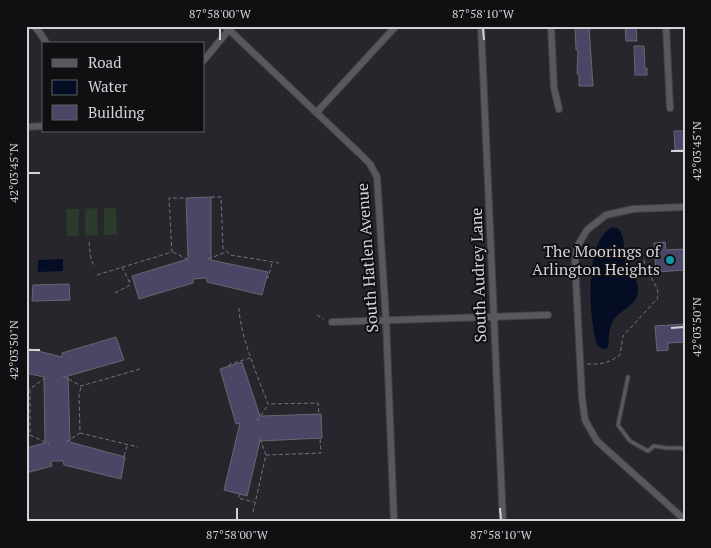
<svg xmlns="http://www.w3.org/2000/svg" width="711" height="548" font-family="'PT Serif',serif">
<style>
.green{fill:#2b3a2a}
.water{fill:#040d24}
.building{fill:#4a4766;stroke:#68676f}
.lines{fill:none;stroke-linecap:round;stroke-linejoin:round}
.lane-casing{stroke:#434247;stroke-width:5}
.street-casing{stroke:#434247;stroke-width:8}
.path{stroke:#75747a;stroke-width:1;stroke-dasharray:4 2.5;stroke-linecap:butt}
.lane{stroke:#58585f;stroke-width:3}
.street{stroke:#58585f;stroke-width:6}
.ticks{fill:none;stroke:#d3d3d7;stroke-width:2}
.culture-dot{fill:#0f9aa8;stroke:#101013;stroke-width:2}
.labels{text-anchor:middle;stroke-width:4;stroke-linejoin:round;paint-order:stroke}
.poi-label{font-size:16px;fill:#d3d3d7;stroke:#101013;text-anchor:end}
.street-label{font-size:16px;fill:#d3d3d7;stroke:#101013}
.neatline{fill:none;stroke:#d3d3d7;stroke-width:2}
.ticks-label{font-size:12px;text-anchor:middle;fill:#d3d3d7}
</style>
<rect width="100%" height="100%" fill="#27262d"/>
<path class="green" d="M97 208 98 235 85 236V209Z
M104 208H116L117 235H104Z
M66 209H79V236H67Z"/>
<path class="water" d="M613 227 619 229C626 240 623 248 625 260 627 270 637 277 638 288 639 307 620 308 613 321 608 328 609 340 608 348L603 349 597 345C589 320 583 239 613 227Z
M63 259V271L38 272V260Z"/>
<path class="building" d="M575 26H589L593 86H579V74H577L578 50H576Z
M625 26H636L637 41H626Z
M634 46H644L645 68H647V75H635Z
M674 131H684L685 149 675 150Z
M211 197V260L268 272 262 295 207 282V278L193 279V283L139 299 132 276 188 259 186 198Z
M665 242 666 250 685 249V270L656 272 654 243Z
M69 284 70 300 32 301 33 285Z
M685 324V342L668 343V350L657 351 655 326Z
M116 337 124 360 68 376 70 442 125 457 121 479 64 465 63 461H51L52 466 26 473V448L45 443 44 377 26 373V348L62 357V353Z
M242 362 260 416 321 414 322 438 260 441 247 496 224 490 240 423 236 424 220 369Z"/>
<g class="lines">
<g class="lane-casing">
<path id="lane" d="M628 377 618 425 630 441 648 451 654 446 667 448H680L685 449"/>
</g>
<g class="street-casing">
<path id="street" d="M34 26 40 33 47 44
M225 26 359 153 370 164 377 177 386 320 394 522
M481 26 503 522
M551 26 554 88 559 109
M666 26 670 108
M204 60 232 26
M317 112 396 26
M26 127 44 126
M685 207 633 209 606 215 587 230 577 247 575 263 582 398 585 420 597 441 685 520
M332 322 548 315"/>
</g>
<path class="path" d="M211 197H221L223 248 231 255 279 263
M89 242 91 260 94 265
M173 252 187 259
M208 259 226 252
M122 267 129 281 133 280
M97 275 172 252 169 198H186
M266 278H268L272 263
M115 293 130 285 129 281
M239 308C240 336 258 377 268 404L318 403 319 414
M317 315 324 319
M587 364C600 365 609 363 620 355L623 336 657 299C661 288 651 280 647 271 645 267 644 263 644 259
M229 366 230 364 250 358
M63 376 81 386 140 369
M26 388 30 389 48 376
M257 421 268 405
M80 433 138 447
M30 435 49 444
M26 436 30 435V389
M66 442 80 433 79 394 81 387
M266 455 321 453 320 438
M124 456 127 446
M240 494 238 498 254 502
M253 512 266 455 259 436"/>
<use href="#lane" class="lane"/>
<use href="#street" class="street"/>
</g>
<path class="ticks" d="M220 28V40M483 28 484 40M671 151H684M28 173H40M671 328 684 327M28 350H40M237 508V520M500 508 501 520"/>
<circle class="culture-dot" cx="670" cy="260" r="5"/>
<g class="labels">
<g class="poi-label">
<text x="660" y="257">The Moorings of<tspan x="660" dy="18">Arlington Heights</tspan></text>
</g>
<g class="street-label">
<text transform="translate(367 258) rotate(-94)" y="6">South Hatlen Avenue</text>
<text transform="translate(478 275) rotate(-92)" y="6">South Audrey Lane</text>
</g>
</g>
<rect width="711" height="548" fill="none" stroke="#101013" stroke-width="55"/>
<rect x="42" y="42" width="162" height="90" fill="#101013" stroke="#5e5e61"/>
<rect x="52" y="59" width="25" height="8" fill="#58585f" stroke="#5e5e61"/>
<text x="88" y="68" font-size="15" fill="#d3d3d7">Road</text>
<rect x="52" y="80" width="25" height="15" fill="#040d24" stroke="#5e5e61"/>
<text x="88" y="92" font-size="15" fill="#d3d3d7">Water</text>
<rect x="52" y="105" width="25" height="15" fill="#4a4766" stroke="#5e5e61"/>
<text x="88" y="118" font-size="15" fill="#d3d3d7">Building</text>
<rect x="28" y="28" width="656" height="492" class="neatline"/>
<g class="ticks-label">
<text x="220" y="18">87°58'00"W</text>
<text x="483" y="18">87°58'10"W</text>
<text transform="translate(697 151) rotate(-90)" y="4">42°03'45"N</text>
<text transform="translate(14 173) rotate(-90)" y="4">42°03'45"N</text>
<text transform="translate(697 327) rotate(-90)" y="4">42°03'50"N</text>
<text transform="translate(14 350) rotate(-90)" y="4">42°03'50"N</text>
<text x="237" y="539">87°58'00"W</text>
<text x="501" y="539">87°58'10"W</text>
</g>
</svg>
